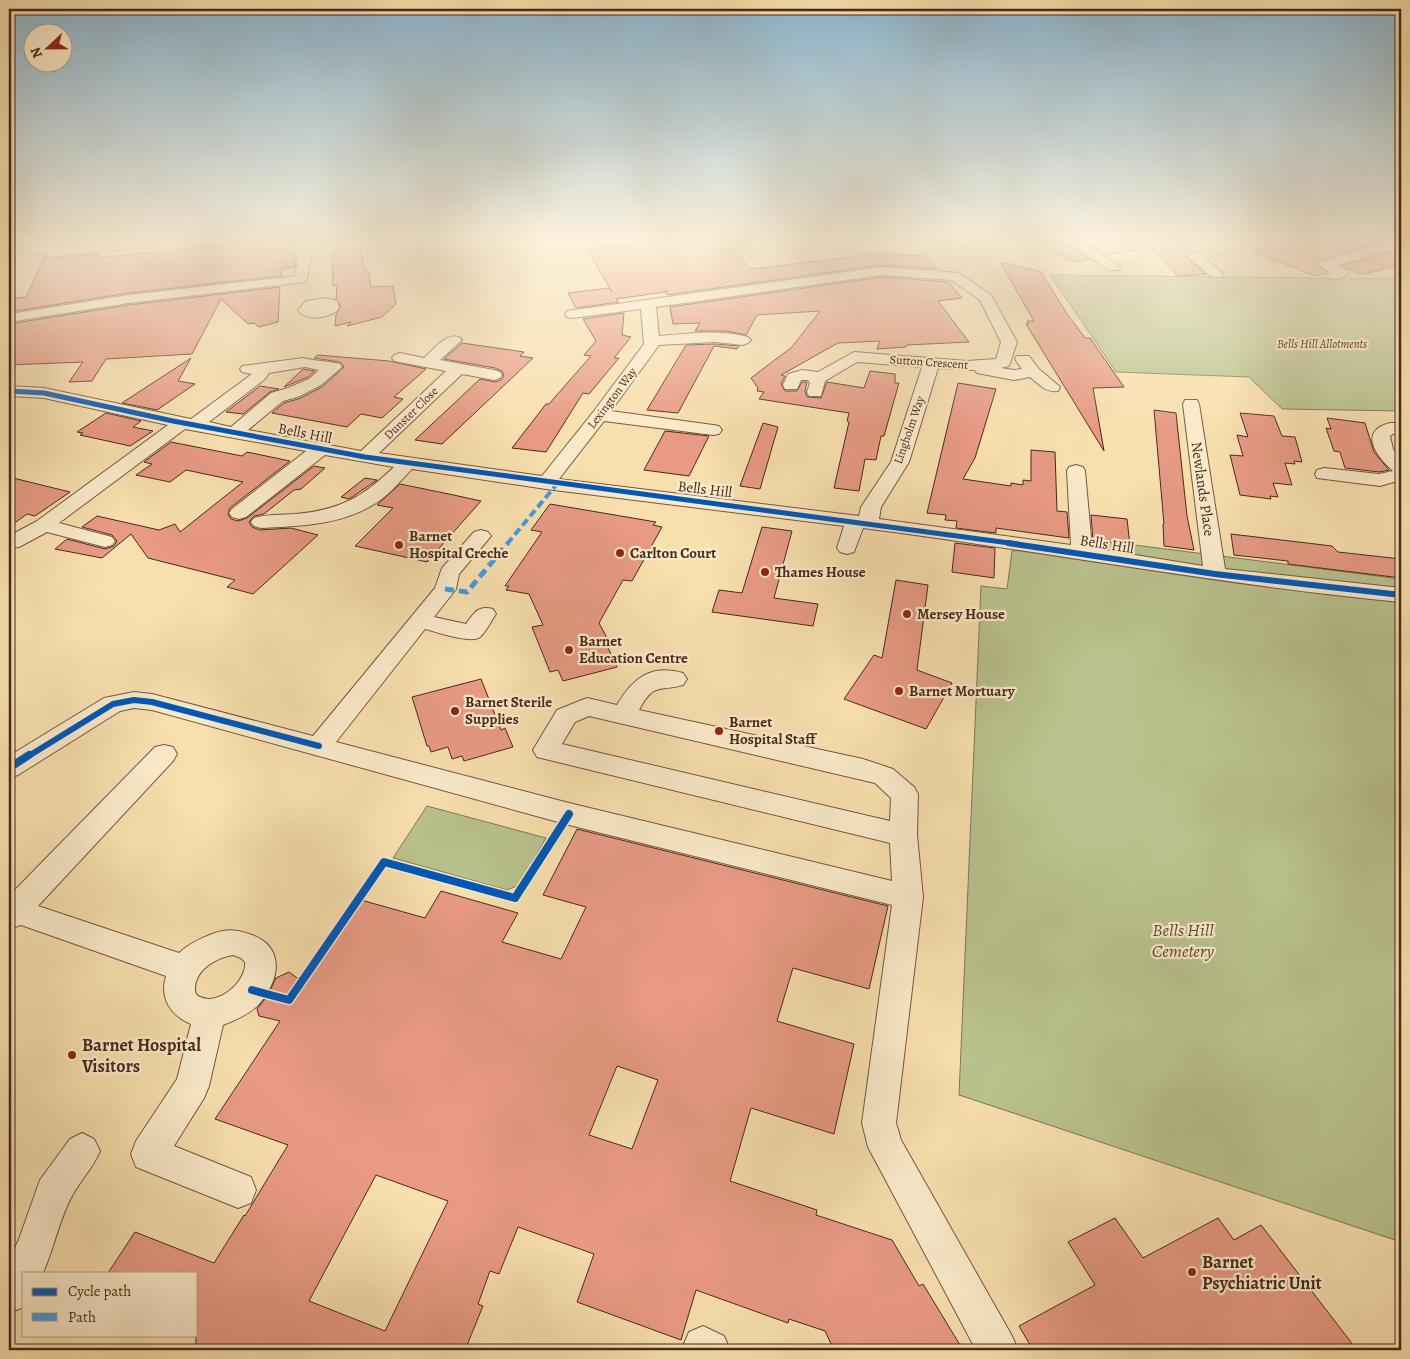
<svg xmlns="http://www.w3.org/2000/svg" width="1410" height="1359" font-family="Alegreya,serif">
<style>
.green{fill:#b9c28e;stroke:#817656}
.building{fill:#e89a85;stroke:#49291d;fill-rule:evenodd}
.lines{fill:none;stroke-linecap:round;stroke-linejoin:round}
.minor-casing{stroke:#755641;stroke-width:2}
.minor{fill:#faeaca;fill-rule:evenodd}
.quiet-far1{stroke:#409cdf;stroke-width:4;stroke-dasharray:8 4;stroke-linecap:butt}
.quiet{stroke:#409cdf;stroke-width:5;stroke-dasharray:9 5;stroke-linecap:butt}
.cycleway-far2-casing{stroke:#faeaca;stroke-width:8}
.cycleway-far1-casing{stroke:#faeaca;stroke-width:9}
.cycleway-casing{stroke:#faeaca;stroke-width:11}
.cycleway-far2{stroke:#0057b8;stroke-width:5}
.cycleway-far1{stroke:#0057b8;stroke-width:6}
.cycleway{stroke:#0057b8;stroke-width:8}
.poi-dot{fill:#8f2418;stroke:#faeaca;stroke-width:2}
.labels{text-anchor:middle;stroke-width:4.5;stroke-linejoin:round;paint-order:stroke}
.far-park-label{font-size:12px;font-style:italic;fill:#5f4834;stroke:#faeaca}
.far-street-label{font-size:12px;fill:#49291d;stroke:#faeaca}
.street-label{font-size:15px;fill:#49291d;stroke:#faeaca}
.poi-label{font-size:15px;font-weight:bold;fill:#49291d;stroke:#faeaca;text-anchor:start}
.near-park-label{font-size:18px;font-style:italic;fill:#5f4834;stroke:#faeaca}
.near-poi-label{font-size:18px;font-weight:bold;fill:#49291d;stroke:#faeaca;text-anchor:start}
</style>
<rect width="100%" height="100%" fill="#f8dfae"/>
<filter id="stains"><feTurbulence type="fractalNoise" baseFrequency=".004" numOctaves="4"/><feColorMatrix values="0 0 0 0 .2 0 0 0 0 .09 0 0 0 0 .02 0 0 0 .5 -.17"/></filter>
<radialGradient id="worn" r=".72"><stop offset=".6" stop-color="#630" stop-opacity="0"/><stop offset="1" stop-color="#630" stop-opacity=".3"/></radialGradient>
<path class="green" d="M807 239H873L816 248Z
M1050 275 1401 279V411L1282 409 1249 377 1116 372Z
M1103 541 1401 579V1242L959 1095 981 586 1007 589 1012 551Z
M427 806 546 838 519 885 507 890 393 858Z"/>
<path class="building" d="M53 239H101L100 242 56 246 50 245Z
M282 239H294L295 267 281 269V276L129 293 9 312V299L26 297 45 256 56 258 98 254 97 257 117 256Z
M338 239H358L365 270 369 272 371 287 393 286 396 304 382 317 347 326 351 322 335 326 336 314 341 307 336 299 337 286H333L332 254 336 253 335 241Z
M673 239H722L751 269 860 256 859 254H884L926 256 937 269 882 265 667 295 666 290 665 292 616 299 619 302 576 308 568 293 609 288 612 292 587 249Z
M1033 239H1059L1089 259 1072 262Z
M1081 239H1140L1141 249 1106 255Z
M1142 239H1170L1194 251 1188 253 1186 257 1206 274 1178 276Z
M1290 239H1360L1373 244 1320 260 1317 265 1327 272 1315 276 1252 251Z
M1397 252 1401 254V263L1378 271 1360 274 1342 266 1384 253Z
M1000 262 1041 272 1067 314 1085 338H1090L1124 387 1093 388 1104 451 1026 324H1029L1027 321H1034Z
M882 277 948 282 962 298 938 301 969 342 907 345 906 347 877 349 880 341 838 343 781 375 785 376 781 384 785 391H797L802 382H807L805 391 807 397 821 398 827 382 864 388 870 371 895 374V383H899L884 436H881L876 460 865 459 859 491 834 488 849 422 847 421 849 413 759 399 764 392 757 391 758 388 751 378 792 347 820 311 757 315 746 335 726 331H695L700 323 673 324 670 307Z
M280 287 278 322 259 327 254 323 248 324 221 299 192 354 106 359 92 381 69 382 83 362 9 365V324L129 305Z
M624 313 622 335 631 337 614 358H619L589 394 583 393 546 452 512 448 546 404H549L591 356 584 355 596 341 583 319Z
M462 343 524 352 520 356 533 358 442 444 415 440 480 379 495 382 501 380 504 376 502 371 495 368 444 359Z
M715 344 739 346 737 349 714 346 678 413 647 410 686 345Z
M318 355 389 361 426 369 394 397 403 399 382 418 361 414 347 427 272 413 284 403 301 398 322 387 344 367 340 362 314 358Z
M191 358 178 381 195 384 157 410 122 403Z
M303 369 315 371 308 377 284 387Z
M958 383 996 389 975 458 963 479 1011 486V483L1023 485V480L1031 481V450L1055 452 1057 511 1067 512 1069 538 996 528V533L956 528 957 521 945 520 946 515 927 513Z
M260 386 279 389 270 392 243 414 226 412Z
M1154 410 1176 413 1187 516 1194 550 1164 546 1163 524H1164Z
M106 413 141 421 133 427 153 431 130 446 80 435 83 433 77 432Z
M1240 413 1274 416 1282 436 1295 437 1302 462 1294 461 1295 464 1285 463 1292 485 1273 483 1278 497 1270 496 1271 499 1240 495 1230 455 1243 456 1237 435 1248 437Z
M1327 418 1365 423 1374 452 1389 470 1379 472 1345 468 1340 452 1334 451 1326 428 1331 429Z
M763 423 778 427 760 489 740 486Z
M665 431 709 436 689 476 644 470Z
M171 442 242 456 247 452 290 461 230 508 228 514 231 519 238 521 247 518 314 466 325 468 301 489 294 490 264 514 254 516 249 522 252 527 260 530 291 528 318 535 253 594 227 587 235 580 148 558 131 534 102 558 55 549 67 539 105 549 114 546 117 541 112 535 82 527 97 516 159 530 175 524 180 532 243 482 186 470 170 482 136 475 152 464 144 462Z
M9 477 70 492 35 516 27 514 9 527Z
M365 478 377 480 349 499 341 497Z
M400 484 449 494 481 501 427 562 355 546 393 508 377 505Z
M550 504 656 522 653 525 662 527 632 581 623 580 599 623 607 638 604 639 617 667 563 681 558 670 550 672 532 627 543 625 529 594 506 590 509 586H505L542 532 531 530Z
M1091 515 1127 519 1130 545 1093 540Z
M762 527 792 531 774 598 818 604 813 626 712 612 719 590 742 593Z
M1231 534 1332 546 1338 552 1401 559V578L1288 564V561L1234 555Z
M955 543 995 548 994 578 952 572Z
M896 580 928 585 917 670 952 683 926 729 844 699 874 655 882 658Z
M481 679 501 730 505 728 513 747 464 761 462 756 452 759 448 747 431 752 429 746H427L412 697Z
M577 829 888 906 869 989 793 968 777 1021 854 1044 834 1134 751 1108 730 1181 817 1210 816 1215 892 1240 919 1286 923 1284 963 1350H834L825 1331 789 1319 788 1323 696 1290 681 1340 577 1302 594 1254 518 1227 499 1274 490 1271 478 1304 483 1306 465 1350H196V1273H108L135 1232 214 1263 244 1215 245 1216 288 1145 215 1119 280 1021 259 1016 257 1009 268 995 276 978 289 972 304 983 361 900 425 918 441 891 518 913 502 942 561 959 586 907 543 895ZM617 1066 658 1080 632 1149 589 1135ZM376 1175 448 1201 385 1331 309 1301Z
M1115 1218 1143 1258 1218 1218 1234 1240 1261 1225 1357 1350H1033L1019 1326 1095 1285 1068 1242Z"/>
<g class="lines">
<g class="minor-casing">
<path id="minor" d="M151 239H200L194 243 56 256 9 250V242L56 248Z
M302 239H315L306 282 129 303 9 322V314L129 295 295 276Z
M1061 239H1077L1121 267 1119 270H1109Z
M1244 239H1265L1264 242 1205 258 1224 274 1222 277H1212L1188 257 1190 254Z
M1401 242V250L1384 251 1338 265 1349 272C1345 278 1335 280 1328 278L1326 275 1330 272 1319 265 1321 262 1378 244Z
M882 267 959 273 991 295 1017 342 1009 366 1001 368 1014 370 1022 369 1015 359 1017 356H1029L1039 369 1060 387 1058 391C1046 393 1039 384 1030 377L1014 380 977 373 975 370 938 368 909 462 881 507 879 519 1071 545 1067 471 1069 467 1076 465 1083 467 1085 471 1092 548 1203 566 1183 404 1185 400H1197L1199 404 1225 569 1401 588V602C1221 585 1043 551 863 528L854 552 847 554 840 552 837 548 844 526 546 489 412 469C401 480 392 492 379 501 345 525 301 526 261 528L254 526 251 522 254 518C268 514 282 515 296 514 340 510 363 497 394 467L325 455 246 517 239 519 232 517 229 513 232 509 306 451 185 429 59 523 112 537 115 541 112 545 105 547 47 532 19 547 9 548V536L37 521 168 425 44 398 9 396V386L44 388 191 419 252 374 242 372 240 369 242 366 303 358C314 361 327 361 340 364L342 367 321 385 300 396 283 401 248 430 361 451 446 371 394 361 392 358 394 355 400 353 424 358C434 349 446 333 459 337L462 340 440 360 494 370 500 372 502 375 500 378 494 380 462 374 379 453 542 476 594 411 644 344 641 309 572 318 567 317 565 314 567 311ZM882 275 951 280 980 300 1001 342 996 359 967 361 854 352 818 372 802 370 788 374 783 385 785 389H797L801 380H808L810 383 807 392 809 396H821L825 381 857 362 922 367 891 462 861 507 859 516 559 479 604 421 713 435 719 434 722 430 719 426 713 425 611 411 659 345 715 342 743 345 748 343 751 340 748 337C719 329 688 334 659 336L656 307ZM305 367 319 370 309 379 288 388 271 393 231 427 209 422 265 379 269 373Z
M325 298 337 301 339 308 337 311C326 318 307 322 298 310L306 301Z
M1390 423H1401V433L1393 434 1390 436 1393 449 1401 459V480L1380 486 1317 478 1315 474 1317 470 1324 468 1379 474 1393 471C1376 456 1358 431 1390 423Z
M481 530 488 532 491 536 459 574 456 589 434 617 466 624C474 613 478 605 493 609L496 614C491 621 486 632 480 637 472 644 436 632 425 629L336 742 569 803 892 881 890 843 537 757 533 750 557 710 587 698 617 705C633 678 651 664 683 673L687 679 683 685C658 692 654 682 639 710L863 759 893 769 914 787 918 794 917 835 923 897 896 1123 901 1140 1012 1336 1018 1350H976L868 1147 862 1123 892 905 569 825 152 710 134 708 120 711 18 775 9 778V756L104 698 134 692 152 694 313 736 435 588 442 568 474 532ZM589 716 875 783 891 798 890 821 562 744 575 722Z
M164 745 173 747 177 754 173 761 38 906 179 953C189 944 199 939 212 934 226 929 235 929 249 934 285 945 281 979 259 1004 250 1014 236 1020 223 1025L209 1086 204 1098 174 1146 251 1177 256 1190 251 1203 238 1208 136 1167 131 1154 136 1141 177 1079 191 1024C171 1016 159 998 166 976L21 925 9 929V896L155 747ZM233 955 241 958 245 962C247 981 219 1006 200 997 195 995 195 992 195 988 196 969 216 958 233 955Z
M82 1133 94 1139 100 1151C92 1170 76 1185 68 1204 58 1226 53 1250 43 1273H24V1307L14 1311 9 1309V1261L19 1239 40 1180 70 1139Z
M703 1326 724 1336 730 1350H685L683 1346 689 1332Z"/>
</g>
<use href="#minor" class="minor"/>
<path class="quiet-far1" d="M507 544 557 484"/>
<path class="quiet" d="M445 589 467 592 508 543"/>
<g class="cycleway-far2-casing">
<path id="cycleway-far2" d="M9 391 44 393 173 421 365 457 1017 544"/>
</g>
<g class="cycleway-far1-casing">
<path id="cycleway-far1" d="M1008 543 1215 574 1401 595
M27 757 113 704 134 700 152 702 319 746"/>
</g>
<g class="cycleway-casing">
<path id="cycleway" d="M9 768 29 755
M252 990 289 1000 384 862 515 898 569 814"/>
</g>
<use href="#cycleway-far2" class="cycleway-far2"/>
<use href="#cycleway-far1" class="cycleway-far1"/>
<use href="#cycleway" class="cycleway"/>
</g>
<linearGradient id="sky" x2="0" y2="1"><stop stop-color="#8bb7d2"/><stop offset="0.56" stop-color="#fcf1db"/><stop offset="1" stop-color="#fcf1db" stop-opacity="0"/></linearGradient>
<rect width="1410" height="429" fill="url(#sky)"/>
<g class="poi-dot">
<circle cx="399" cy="545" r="5"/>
<circle cx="620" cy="553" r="5"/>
<circle cx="765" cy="572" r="5"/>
<circle cx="907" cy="614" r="5"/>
<circle cx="569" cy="650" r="5"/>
<circle cx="899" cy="691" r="5"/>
<circle cx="455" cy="711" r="5"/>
<circle cx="719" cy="731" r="5"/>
<circle cx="72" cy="1055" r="5"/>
<circle cx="1192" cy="1272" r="5"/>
</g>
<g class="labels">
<g class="far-park-label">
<text x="1322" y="348">Bells Hill Allotments</text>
</g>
<g class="far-street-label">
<text transform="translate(929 362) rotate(4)" y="4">Sutton Crescent</text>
<text transform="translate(612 398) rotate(-53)" y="4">Lexington Way</text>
<text transform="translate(411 413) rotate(-44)" y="4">Dunster Close</text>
<text transform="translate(909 430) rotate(-71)" y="4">Lingholm Way</text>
</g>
<g class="street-label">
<text transform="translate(305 433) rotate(11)" y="5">Bells Hill</text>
<text transform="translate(705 489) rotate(7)" y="5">Bells Hill</text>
<text transform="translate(1203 489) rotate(82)" y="5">Newlands Place</text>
<text transform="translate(1107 544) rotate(9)" y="5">Bells Hill</text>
</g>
<g class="poi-label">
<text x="409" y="541">Barnet<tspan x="409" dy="17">Hospital Creche</tspan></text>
<text x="630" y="558">Carlton Court</text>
<text x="775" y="577">Thames House</text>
<text x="917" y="619">Mersey House</text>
<text x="579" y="646">Barnet<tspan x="579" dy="17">Education Centre</tspan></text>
<text x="909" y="696">Barnet Mortuary</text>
<text x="465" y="707">Barnet Sterile<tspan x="465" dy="17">Supplies</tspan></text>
<text x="729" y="727">Barnet<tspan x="729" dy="17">Hospital Staff</tspan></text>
</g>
<g class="near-park-label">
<text x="1183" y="936">Bells Hill<tspan x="1183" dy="21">Cemetery</tspan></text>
</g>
<g class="near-poi-label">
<text x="82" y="1051">Barnet Hospital<tspan x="82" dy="21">Visitors</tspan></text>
<text x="1202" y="1268">Barnet<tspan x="1202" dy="21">Psychiatric Unit</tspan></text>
</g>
</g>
<rect width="1410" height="1359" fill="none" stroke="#f8dfae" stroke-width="30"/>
<rect x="10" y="10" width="1390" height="1339" fill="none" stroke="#49291d" stroke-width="2.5"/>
<rect x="15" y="15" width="1380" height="1329" fill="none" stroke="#49291d"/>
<rect x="22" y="1272" width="175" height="65" fill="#faeaca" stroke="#b39d85"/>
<rect x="32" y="1288" width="25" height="8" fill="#0057b8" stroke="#b39d85"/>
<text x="68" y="1296" font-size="15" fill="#49291d">Cycle path</text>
<rect x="32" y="1313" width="25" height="8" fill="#409cdf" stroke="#b39d85"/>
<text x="68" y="1322" font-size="15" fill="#49291d">Path</text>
<g transform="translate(48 48) rotate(248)"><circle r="24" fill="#faeaca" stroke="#b39d85"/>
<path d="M0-4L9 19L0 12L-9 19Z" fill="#8f2418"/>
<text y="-8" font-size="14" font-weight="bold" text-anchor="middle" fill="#49291d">N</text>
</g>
<rect width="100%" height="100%" filter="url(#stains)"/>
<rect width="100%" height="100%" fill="url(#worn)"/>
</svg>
